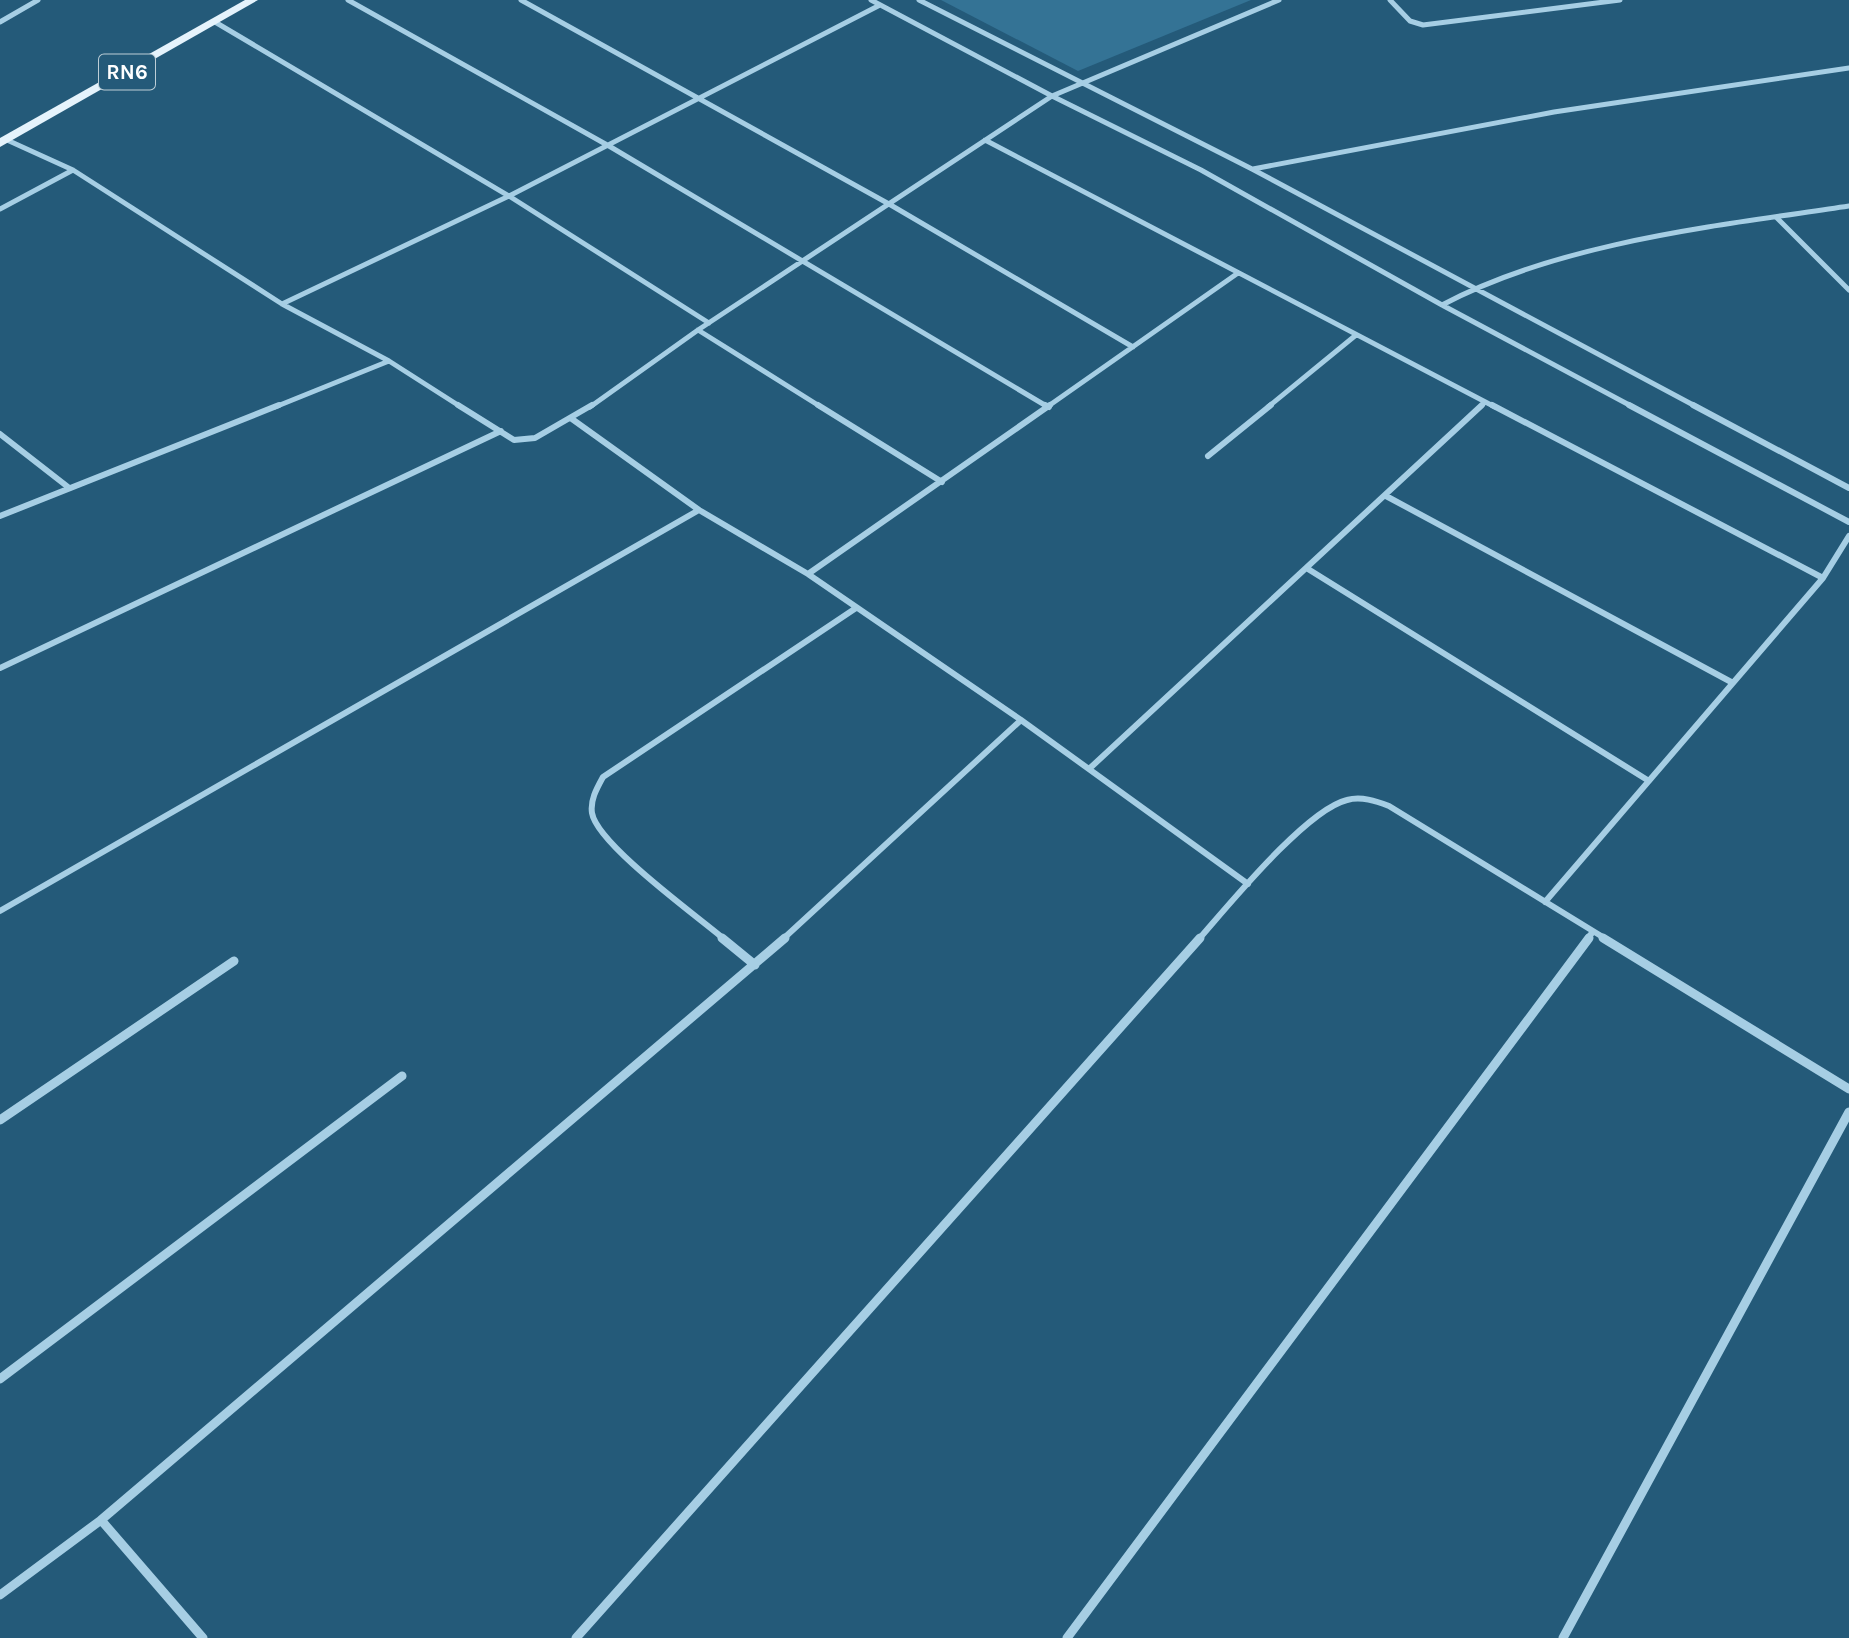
<svg xmlns="http://www.w3.org/2000/svg" width="1849" height="1638" font-family="Karla,sans-serif">
<style>
.green{fill:#347395}
.lines{fill:none;stroke-linecap:round;stroke-linejoin:round}
.street-far2{stroke:#a6cee4;stroke-width:5}
.street-far1{stroke:#a6cee4;stroke-width:6}
.street{stroke:#a6cee4;stroke-width:9}
.primary{fill:#e5f3fc;fill-rule:evenodd}
.labels{text-anchor:middle;stroke-width:5;stroke-linejoin:round;paint-order:stroke}
.shield{fill:#245a79;stroke:#bdced7;stroke-width:2}
.shield-label{font-size:21px;font-weight:bold;fill:#fff}
</style>
<rect width="100%" height="100%" fill="#245a79"/>
<path class="green" d="M941 0H1251L1078 71Z"/>
<g class="lines">
<path class="street-far2" d="M348 0 609 146 1048 407
M521 0 889 204 1133 347
M871 0 1052 96 1201 170 1442 305 1633 407
M919 0 1252 169 1697 407
M1390 0 1410 21 1423 25 1620 0
M0 22 38 0
M215 22 509 196 709 323
M7 140 73 170 282 304 389 361 461 407
M985 140 1495 407
M1253 169 1554 112 1849 68
M0 209 73 170
M1776 217 1849 290
M282 304 509 196 880 5
M1442 305C1561 242 1716 226 1849 206
M698 330 821 407
M275 407 389 361
M590 407 698 330 1052 96 1279 0
M1047 407 1238 273
M1268 407 1356 335
M1480 407 1485 402"/>
<path class="street-far1" d="M458 405 514 440 535 438 592 405
M818 405 942 482
M1045 405 1049 407
M1492 405 1823 578
M1629 405 1849 522
M1693 405 1849 488
M572 419 699 510 808 574 1021 720 1248 884
M0 434 68 487
M1208 456 1271 405
M1386 496 1733 683
M0 516 279 405
M1308 569 1649 781
M808 574 1050 405
M0 668 501 431
M1089 769 1482 405
M1545 902 1823 578 1849 536
M0 911 699 510
M724 939C697 916 597 844 592 813 590 800 597 788 603 777L856 608
M783 939 1021 720
M1199 939C1228 906 1306 810 1347 800 1361 796 1376 801 1389 806L1606 939
M1587 939 1592 933"/>
<path class="street" d="M722 938 755 965
M1603 938 1849 1089
M0 1120 234 961
M0 1379 402 1076
M101 1520 203 1638
M0 1595 101 1520 785 938
M576 1638 1200 938
M1067 1638 1589 938
M1563 1638 1849 1112"/>
<path class="primary" d="M245 0H258L0 147V138Z"/>
</g>
<g class="labels">
<rect class="shield" x="99" y="54.5" width="56" height="35" rx="5"/>
<g class="shield-label">
<text x="127" y="79">RN6</text>
</g>
</g>
</svg>
